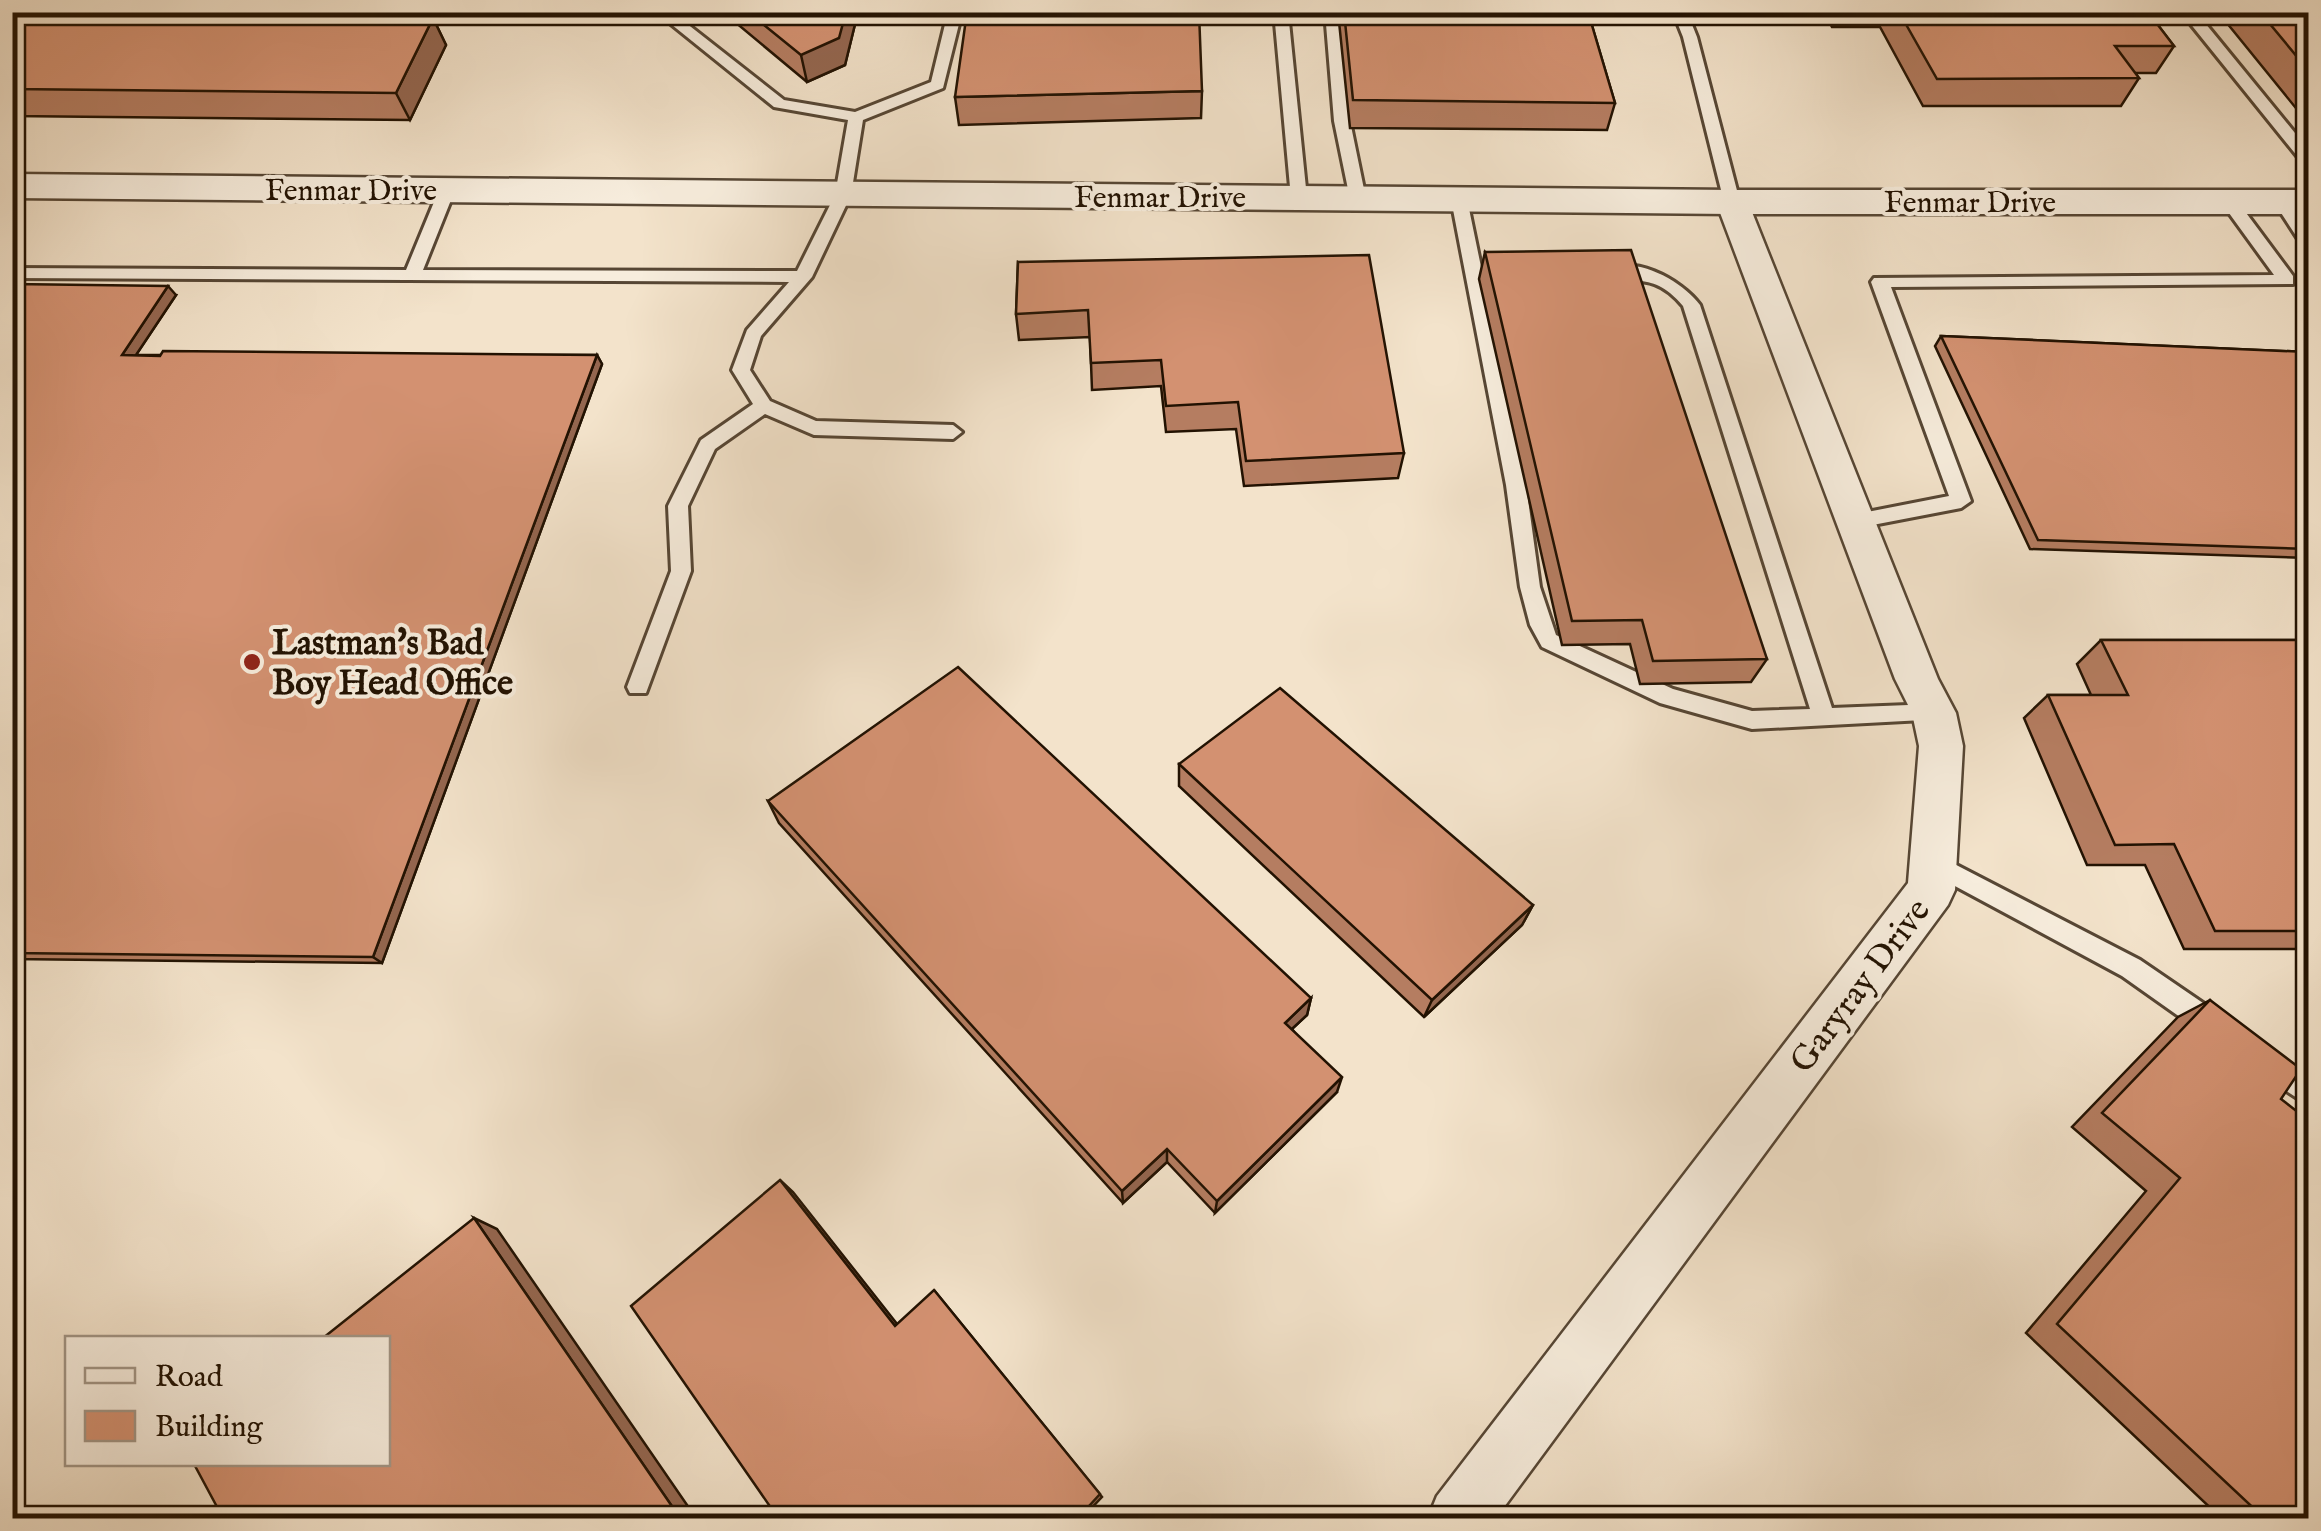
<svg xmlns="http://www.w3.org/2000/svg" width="2321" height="1531" font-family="'IM FELL English',serif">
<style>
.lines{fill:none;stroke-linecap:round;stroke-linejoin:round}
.service-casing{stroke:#564634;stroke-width:6}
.minor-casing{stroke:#564634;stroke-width:5}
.tertiary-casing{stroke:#564634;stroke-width:5}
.service{fill:#f7eddd;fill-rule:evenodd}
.minor{fill:#f7eddd;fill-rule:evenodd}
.tertiary{fill:#f7eddd;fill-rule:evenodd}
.wall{fill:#b57d61;stroke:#221202;stroke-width:2.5}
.shaded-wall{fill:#94664f;stroke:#221202;stroke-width:2.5}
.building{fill:#d39171;stroke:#221202;stroke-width:2.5}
.poi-dot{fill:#8f2418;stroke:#f7eddd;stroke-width:4}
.labels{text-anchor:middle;stroke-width:8;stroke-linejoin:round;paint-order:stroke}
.far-street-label{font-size:30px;fill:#221202;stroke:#f7eddd}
.poi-label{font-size:35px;font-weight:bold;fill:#221202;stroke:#f7eddd;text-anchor:start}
.street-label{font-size:35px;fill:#221202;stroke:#f7eddd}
</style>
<rect width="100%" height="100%" fill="#f3e3cb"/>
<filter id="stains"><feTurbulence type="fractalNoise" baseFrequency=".002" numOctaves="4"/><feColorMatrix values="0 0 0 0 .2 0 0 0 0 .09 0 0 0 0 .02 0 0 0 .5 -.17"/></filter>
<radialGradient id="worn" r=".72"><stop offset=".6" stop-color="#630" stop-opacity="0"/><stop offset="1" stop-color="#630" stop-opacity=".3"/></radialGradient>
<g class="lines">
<g class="service-casing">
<path id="service" d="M656 12H672L784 100 855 112 931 82 948 12H962L943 88 863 120 851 195 812 277 761 336 750 370 770 401 816 421 953 425 962 432 953 439 814 435 765 414 715 449 688 506 691 571 646 693H630L627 687 671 571 668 506 701 440 753 404 732 370 747 330 789 282 12 278V268L406 270 439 190 447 185 455 190 423 270 797 271 835 195 848 120 774 107Z
M1274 12H1288L1307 198 1299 203 1291 198Z
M1325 12H1339L1350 121 1366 199 1358 204 1350 199 1334 121Z
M1673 12H1687L1697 37 1740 202 1738 206 1732 207 1724 202 1683 37Z
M2181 12H2196L2308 149V164L2302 162Z
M1459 194 1467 199 1526 485 1540 587 1556 635 1673 689 1752 711 1810 709 1683 306C1649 265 1625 291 1601 273 1629 251 1682 280 1700 305L1832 708 1934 704 1942 707 1945 713 1942 719 1752 729 1660 703 1542 647 1530 625 1520 587 1506 485 1451 199Z
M2229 197 2235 198 2293 276V284L1891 287 1971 501 1961 508 1857 528 1850 526 1847 521 1857 514 1949 496 1871 282 1874 278 2274 275 2221 202Z
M2282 197 2288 198 2308 229V246L2302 245 2274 202Z
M1935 854 2140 960 2222 1016 2226 1025 2222 1034 2213 1037 2204 1034 2122 976 1927 871 1923 864 1927 857Z
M2268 1051 2308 1077V1105L2259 1073 2255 1064 2259 1055Z"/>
</g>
<g class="minor-casing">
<path id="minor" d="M1732 192 1743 195 1748 202 1938 679 1956 713 1963 746 1955 890 1948 905 1496 1518H1428L1437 1496 1908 883 1919 746 1912 713 1895 679 1716 202 1721 195Z"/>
</g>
<g class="tertiary-casing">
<path id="tertiary" d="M12 174 1732 190H2308V214H1732L12 198Z"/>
</g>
<use href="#service" class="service"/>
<use href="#minor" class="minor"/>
<use href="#tertiary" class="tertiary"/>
</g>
<path class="wall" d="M723 12H858L845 65 807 82Z
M1338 12H1588L1615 103 1607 130 1350 128Z
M1824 12H2148L2174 46 2156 73H2135L2139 78 2121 106H1923L1880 27H1832Z
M2218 12H2308V123Z
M433 18 446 45 410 120 12 116V38Z
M1202 91 1201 118 959 125 955 97Z
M1485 252 1767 659 1751 682 1640 684 1630 644 1562 645 1479 279Z
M1018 262 1404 453 1398 478 1244 486 1236 429 1166 432 1161 386 1092 390 1090 337 1019 340 1016 314Z
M12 284 176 295 136 355H597L602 364 382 963 12 959Z
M1941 336 2308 352V558L2030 549 1935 346Z
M2101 640H2308V949H2184L2145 865H2087L2024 718 2048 695H2091L2077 664Z
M1179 764 1533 905 1522 925 1424 1017 1179 786Z
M768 801 1311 998 1307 1015 1292 1029 1337 1092 1215 1213 1167 1162 1123 1203 779 823Z
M2210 1000 2281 1099 2308 1518H2221L2026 1333 2146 1191 2072 1127 2178 1017Z"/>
<path class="shaded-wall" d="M846 12H858L845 65 807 82 801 55Z
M433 18 446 45 410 120 396 93Z
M168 286 176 295 130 364 122 355Z
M597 355 602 364 382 963 373 957Z
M1533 905 1522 925 1424 1017 1432 1000Z
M1311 998 1307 1015 1281 1039 1285 1023Z
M1342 1077 1337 1092 1215 1213 1217 1201Z
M1167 1149V1162L1123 1203 1122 1191Z
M780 1180 793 1192 905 1334 895 1326Z
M474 1218 497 1229 696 1518H680Z
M934 1290 1102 1497 1082 1518H1078Z"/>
<path class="building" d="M35 12H355L361 22 433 18 396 93 12 89V38Z
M748 12H846L839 38 801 55Z
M967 12H1199L1202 91 955 97Z
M1344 12H1588L1615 103 1353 100Z
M1899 12H2148L2174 46H2115L2139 78 1937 79Z
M2260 12H2308V70Z
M1631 250 1767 659 1653 661 1642 620 1572 621 1485 252Z
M1369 255 1404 453 1246 461 1238 402 1166 406 1161 360 1091 363 1088 310 1016 314 1018 262Z
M12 284 168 286 122 355 160 356 163 351 597 355 373 957 12 953Z
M1941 336 2308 352V549L2038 540Z
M2101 640H2308V931H2215L2174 844 2115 845 2048 695H2128Z
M958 667 1311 998 1285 1023 1342 1077 1217 1201 1167 1149 1122 1191 768 801Z
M1280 688 1533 905 1432 1000 1179 764Z
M2210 1000 2301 1069 2281 1099 2308 1120V1518H2264L2057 1324 2180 1178 2102 1113Z
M780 1180 895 1326 934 1290 1100 1494 1078 1518H778L631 1306Z
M474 1218 680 1518H223L194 1464H388V1338H323Z"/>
<circle class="poi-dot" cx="252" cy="662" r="10"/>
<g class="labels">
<g class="far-street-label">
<text x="351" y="200">Fenmar Drive</text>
<text x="1160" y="207">Fenmar Drive</text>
<text x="1970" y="212">Fenmar Drive</text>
</g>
<g class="poi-label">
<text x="272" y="654">Lastman's Bad<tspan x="272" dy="40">Boy Head Office</tspan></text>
</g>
<g class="street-label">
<text transform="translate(1859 985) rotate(-53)" y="12">Garyray Drive</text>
</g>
</g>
<rect width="2321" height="1531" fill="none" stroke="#f3e3cb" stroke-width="50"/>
<rect x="15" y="15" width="2291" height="1501" fill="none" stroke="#221202" stroke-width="5"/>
<rect x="25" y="25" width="2271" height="1481" fill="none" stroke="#221202" stroke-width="2.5"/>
<rect x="65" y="1336" width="325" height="130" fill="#f7eddd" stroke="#a29585" stroke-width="2.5"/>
<rect x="85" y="1368" width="50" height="15" fill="#f7eddd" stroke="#a29585" stroke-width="2.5"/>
<text x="155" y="1386" font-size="30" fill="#221202">Road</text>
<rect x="85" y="1411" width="50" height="30" fill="#d39171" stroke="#a29585" stroke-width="2.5"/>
<text x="155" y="1436" font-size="30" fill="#221202">Building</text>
<rect width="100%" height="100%" filter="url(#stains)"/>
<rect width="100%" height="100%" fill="url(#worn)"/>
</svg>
